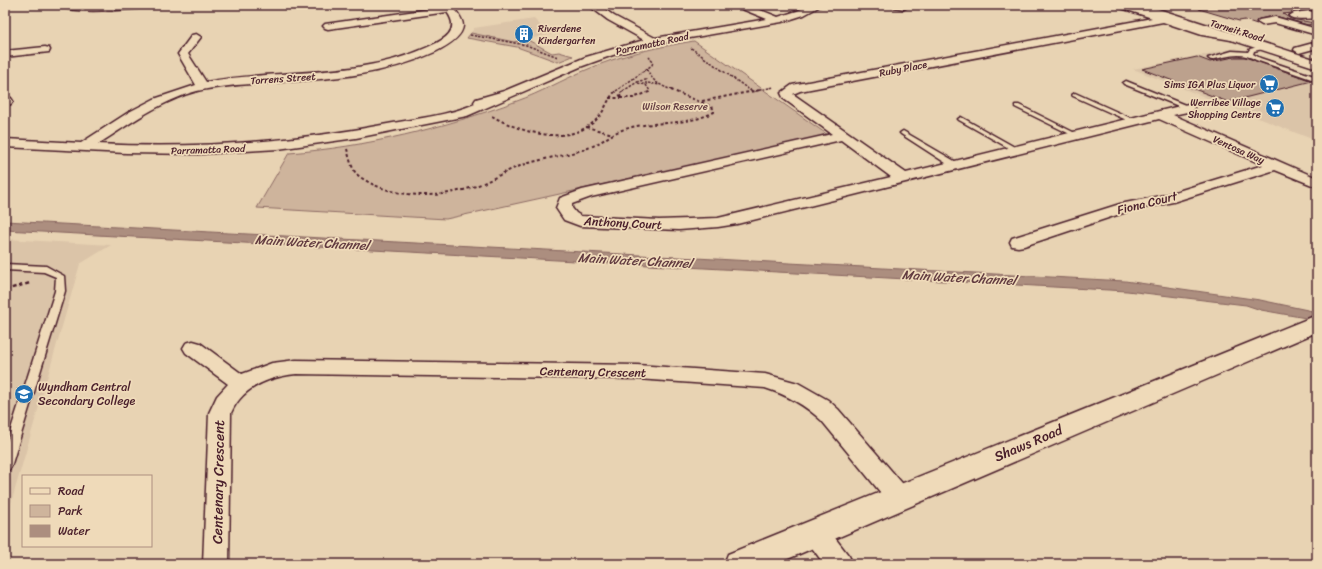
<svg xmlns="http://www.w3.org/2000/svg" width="1322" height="569" font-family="Sriracha,sans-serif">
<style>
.built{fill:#dbc4a8}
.green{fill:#ceb49c;stroke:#8c6a64}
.water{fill:#ac8e7f;stroke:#85625d}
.building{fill:#bca18d;stroke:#4a1f2b}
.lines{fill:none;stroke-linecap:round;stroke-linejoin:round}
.lane-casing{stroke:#4a1f2b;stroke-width:3}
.street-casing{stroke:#4a1f2b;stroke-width:3}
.secondary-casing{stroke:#4a1f2b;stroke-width:3}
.path-far2{stroke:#4a1f2b;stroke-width:1.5;stroke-dasharray:2.5 1.5;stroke-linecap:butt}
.path-far1{stroke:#4a1f2b;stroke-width:2;stroke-dasharray:3 2.5;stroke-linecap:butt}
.path{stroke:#4a1f2b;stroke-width:2.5;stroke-dasharray:4 3;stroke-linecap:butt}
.lane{fill:#efdab9;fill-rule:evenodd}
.street{fill:#efdab9;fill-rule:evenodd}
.secondary{fill:#efdab9;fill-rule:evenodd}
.labels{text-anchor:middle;stroke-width:3.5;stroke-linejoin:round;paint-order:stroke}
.far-poi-label{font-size:10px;fill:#4a1f2b;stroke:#efdab9;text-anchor:end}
.far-street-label{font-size:10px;fill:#4a1f2b;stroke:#efdab9}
.far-park-label{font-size:10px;fill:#643d42;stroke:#efdab9}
.street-label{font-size:12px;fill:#4a1f2b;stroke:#efdab9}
.poi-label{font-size:12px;fill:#4a1f2b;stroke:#efdab9;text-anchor:start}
.water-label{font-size:13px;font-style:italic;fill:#623b40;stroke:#efdab9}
.near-street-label{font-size:14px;fill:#4a1f2b;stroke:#efdab9}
</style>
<rect width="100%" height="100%" fill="#e8d3b3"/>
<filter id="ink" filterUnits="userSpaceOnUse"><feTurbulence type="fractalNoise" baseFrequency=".025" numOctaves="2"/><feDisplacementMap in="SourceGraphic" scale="8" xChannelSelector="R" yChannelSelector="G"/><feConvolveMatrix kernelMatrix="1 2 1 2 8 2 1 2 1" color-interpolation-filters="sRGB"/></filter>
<g filter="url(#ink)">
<path class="built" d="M534 19 542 27 553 34 514 42 471 33 474 28Z
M1236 48 1317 75V141L1133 69Z
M5 239 111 245 80 264 5 524Z"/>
<path class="green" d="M471 33 514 42 526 39 552 53 559 52 573 56 558 62 517 47 467 38Z
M694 41 828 135 446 219 257 208 289 153C366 147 444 128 517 101 540 93 562 80 586 70 620 55 657 47 694 41Z"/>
<path class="water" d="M5 221 1125 281 1260 300 1317 312V320L1261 310 1246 305 1127 291 5 230Z"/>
<path class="building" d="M1200 5H1291L1292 13 1283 14 1291 19 1315 23 1308 25 1275 16 1259 19 1256 21 1257 24 1245 20 1239 21 1199 9Z
M1197 57 1210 62 1234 57H1245L1312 81 1228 102 1142 69Z"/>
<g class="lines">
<g class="lane-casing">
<path id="lane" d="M1265 45 1268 47 1267 48 1254 51 1253 54 1260 58 1317 77V81L1256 60C1242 51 1227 56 1211 60L1208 58 1232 51 1248 52 1250 49Z
M1126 81 1190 107 1191 108 1186 109 1124 84 1123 83Z
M1075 93 1135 120 1136 121 1131 122 1073 96 1072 95Z
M1015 105H1019L1079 135 1076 137 1074 136 1015 107Z
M961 117 1018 149 1019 150 1016 152 1014 151 959 120 958 119Z
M903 131 958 163 959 165 958 167H952L901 134 900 133Z
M5 264 46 266 64 276 65 291 11 467 9 470 5 472V448L55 291 56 277 44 272 5 270Z"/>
</g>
<g class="street-casing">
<path id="street" d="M58 5H151L146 8C130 9 68 15 58 5Z
M442 5H452L453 7C457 12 463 19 463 26 462 38 445 47 435 52 385 75 332 79 278 82 251 84 223 85 197 91 160 101 130 124 98 144 198 149 295 142 393 123 420 118 449 115 475 104L474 102 476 99 504 91 586 57 644 40 608 20 588 5H599L614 16 655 38 767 19 737 7 735 5H748L778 17 797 11 810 5H822L804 15 782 22 667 42 613 55 580 67 467 116 356 138 278 149 199 154 126 153 5 147V139L81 143 129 112 154 99 196 85 178 54 192 35 196 34 201 37 188 54 206 82C282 68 354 80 428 47 444 40 461 31 447 12L328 29 325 28 323 26 325 24 444 7Z
M892 5H908L909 6 904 9 894 7Z
M1116 5C1149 5 1178 24 1209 31 1217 32 1237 32 1242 38L1237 41 1202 35 1163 22 800 91 793 94 906 173 1188 104 1192 105 1194 108 1192 111 1173 115 1317 178V187L1275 170 1173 202 1129 211 1024 246 1018 247 1012 246 1010 242 1012 238 1120 204 1165 195 1263 165 1159 119 737 224 718 227 679 230 580 226 564 220 556 208 560 198 582 190 832 134 784 99 781 93 792 85 1152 18 1118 7ZM841 140 891 177 718 218 659 220 581 216 576 213 572 208V204L591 197Z
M1309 11 1317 13V19C1309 17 1294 21 1289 16L1294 13Z
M1275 17 1317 29V35L1275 23 1262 25 1257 22 1259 20Z
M1317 42V48L1299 53 1294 50 1295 48Z
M45 47 49 48 50 50 49 52 5 57V51Z
M7 97 11 98 13 101 11 104 5 106V98Z
M193 341 200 343 242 374 272 363 296 360 637 365 765 374 798 383 828 400 838 409 908 490 911 497 908 504 899 507 890 504 822 421C805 405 787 395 765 388L637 379 296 374C269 377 243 386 231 413L229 564H203L209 413 217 396 228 384 186 353 183 348 186 343Z
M816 522 825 525 849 556 853 564H824L807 541 803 533 807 525Z"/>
</g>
<g class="secondary-casing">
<path id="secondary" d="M1129 5H1146L1317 60V68L1131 7Z
M1317 315V332L776 564H724L728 554Z"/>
</g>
<path class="path-far2" d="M470 35 526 45 558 57
M691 48 751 91
M647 69C653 83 660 85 674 91
M638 83 646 85 650 91
M648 83 660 85
M616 91 652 65 653 62 649 57
M623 91 639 81 646 80V85
M755 91 774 87"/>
<path class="path-far1" d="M750 90 752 91
M621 97 619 94 625 90
M609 98H633L649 92 650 90
M702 101 760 90
M492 116C522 133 570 148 598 118 606 109 608 97 617 90
M586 127 613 134
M347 149C349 156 351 166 355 172 358 177 367 181 372 184 403 198 438 198 470 188 487 183 503 172 520 166 542 158 566 156 588 148 600 144 610 134 622 130 653 119 684 128 714 112V109L710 106 671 90"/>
<path class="path" d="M5 290 30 283"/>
<use href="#lane" class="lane"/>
<use href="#street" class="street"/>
<use href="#secondary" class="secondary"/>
</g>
</g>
<defs>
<g id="building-disc" transform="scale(1)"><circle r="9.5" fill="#1f6fb2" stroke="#efdab9"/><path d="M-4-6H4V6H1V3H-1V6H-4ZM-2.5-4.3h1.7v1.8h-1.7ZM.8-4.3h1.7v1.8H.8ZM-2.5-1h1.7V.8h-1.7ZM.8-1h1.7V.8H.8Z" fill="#fff"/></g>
<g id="supermarket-disc" transform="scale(1)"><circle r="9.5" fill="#1f6fb2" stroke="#efdab9"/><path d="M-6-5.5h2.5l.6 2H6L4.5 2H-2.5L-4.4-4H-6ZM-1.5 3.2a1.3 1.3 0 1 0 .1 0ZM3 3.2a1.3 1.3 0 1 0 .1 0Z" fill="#fff"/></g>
<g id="school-disc" transform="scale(1)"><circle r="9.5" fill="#1f6fb2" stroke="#efdab9"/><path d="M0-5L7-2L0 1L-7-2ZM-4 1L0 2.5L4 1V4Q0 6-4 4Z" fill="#fff"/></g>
</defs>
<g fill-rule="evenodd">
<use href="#building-disc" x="524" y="34"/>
<use href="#supermarket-disc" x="1269" y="84"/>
<use href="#supermarket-disc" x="1275" y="108"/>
<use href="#school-disc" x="24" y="394"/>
</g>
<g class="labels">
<g class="far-poi-label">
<text x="538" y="32" text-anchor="start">Riverdene<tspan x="538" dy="12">Kindergarten</tspan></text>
<text x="1255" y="88">Sims IGA Plus Liquor</text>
<text x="1261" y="106">Werribee Village<tspan x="1261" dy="12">Shopping Centre</tspan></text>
</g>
<g class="far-street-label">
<text transform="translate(1237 30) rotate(17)" y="4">Tarneit Road</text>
<text transform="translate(652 43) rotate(-12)" y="4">Parramatta Road</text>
<text transform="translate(903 68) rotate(-11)" y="4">Ruby Place</text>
<text transform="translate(283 78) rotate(-4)" y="4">Torrens Street</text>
<text transform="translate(208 149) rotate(-2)" y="4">Parramatta Road</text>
<text transform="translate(1239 149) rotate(24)" y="4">Ventosa Way</text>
</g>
<g class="far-park-label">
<text x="675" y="110">Wilson Reserve</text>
</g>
<g class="street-label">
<text transform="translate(1147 203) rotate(-14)" y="4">Fiona Court</text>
<text transform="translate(623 223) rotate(3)" y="4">Anthony Court</text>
<text transform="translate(593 372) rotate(1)" y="4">Centenary Crescent</text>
</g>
<g class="poi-label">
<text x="38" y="391">Wyndham Central<tspan x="38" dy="14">Secondary College</tspan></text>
</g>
<g class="water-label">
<text transform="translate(312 242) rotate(3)" y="5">Main Water Channel</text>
<text transform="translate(635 260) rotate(3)" y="5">Main Water Channel</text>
<text transform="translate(959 277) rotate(3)" y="5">Main Water Channel</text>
</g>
<g class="near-street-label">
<text transform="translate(1028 443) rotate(-23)" y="5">Shaws Road</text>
<text transform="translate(218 482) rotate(-89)" y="5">Centenary Crescent</text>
</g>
</g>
<rect width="1322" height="569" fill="none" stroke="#efdab9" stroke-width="20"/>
<rect x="10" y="10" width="1302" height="549" fill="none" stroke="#4a1f2b" stroke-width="1.5" filter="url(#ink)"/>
<rect x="22" y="475" width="130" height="72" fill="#efdab9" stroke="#ad8f80"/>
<rect x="30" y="488" width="20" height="6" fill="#efdab9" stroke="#ad8f80"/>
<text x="58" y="495" font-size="12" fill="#4a1f2b">Road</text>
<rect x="30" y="505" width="20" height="12" fill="#ceb49c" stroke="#ad8f80"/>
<text x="58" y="515" font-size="12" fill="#4a1f2b">Park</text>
<rect x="30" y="525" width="20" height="12" fill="#ac8e7f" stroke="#ad8f80"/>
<text x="58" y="535" font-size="12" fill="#4a1f2b">Water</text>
</svg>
